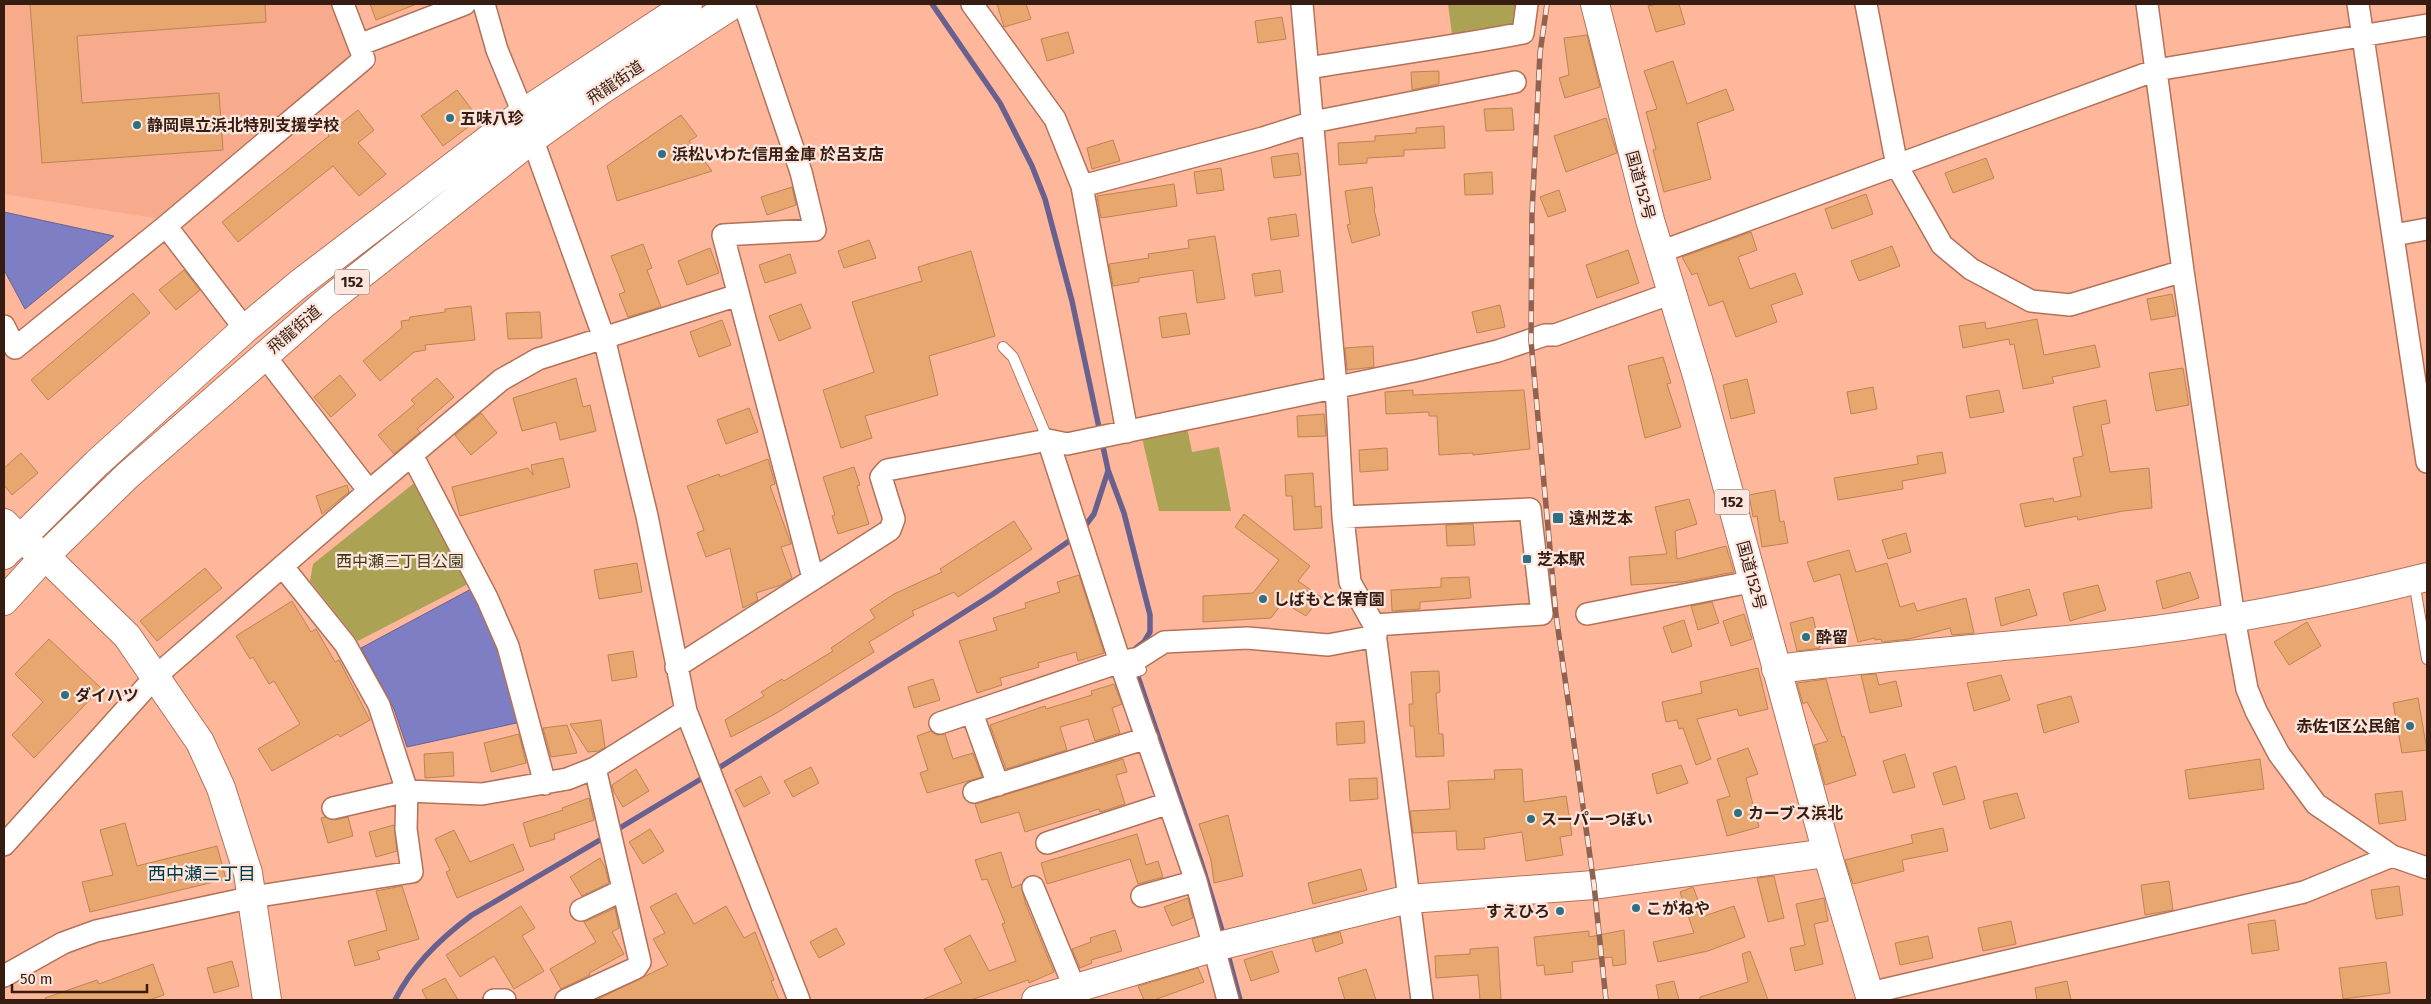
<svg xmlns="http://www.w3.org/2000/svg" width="2431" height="1004" font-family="'Fira Sans','Noto Sans JP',sans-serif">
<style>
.built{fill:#f8aa8c}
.green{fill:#aca254}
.water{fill:#7d7ec4;stroke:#68618f}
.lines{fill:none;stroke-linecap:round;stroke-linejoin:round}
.stream{stroke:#68618f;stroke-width:5.5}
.building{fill:#e7a76e;stroke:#ba8454}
.lane-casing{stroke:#b47158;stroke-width:12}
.street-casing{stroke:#b47158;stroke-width:24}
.secondary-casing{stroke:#b47158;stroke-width:30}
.highway-casing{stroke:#b47158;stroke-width:30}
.lane{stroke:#fff;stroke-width:10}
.street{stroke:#fff;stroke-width:21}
.secondary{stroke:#fff;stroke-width:28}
.highway{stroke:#fff;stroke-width:28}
.rail-casing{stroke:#926250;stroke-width:5.5}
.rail{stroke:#fde6dd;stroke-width:4;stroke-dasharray:11;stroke-linecap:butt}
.poi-dot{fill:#307084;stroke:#fde6dd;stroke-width:2}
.labels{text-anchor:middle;stroke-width:4.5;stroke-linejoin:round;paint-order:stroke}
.shield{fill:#fde6dd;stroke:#72594f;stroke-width:1}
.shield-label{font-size:15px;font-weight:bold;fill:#371c12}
.street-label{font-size:16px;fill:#371c12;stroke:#fde6dd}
.poi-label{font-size:16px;font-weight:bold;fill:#371c12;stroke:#fde6dd;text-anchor:start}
.park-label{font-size:16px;fill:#3f3a16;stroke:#fde6dd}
.neighbourhood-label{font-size:18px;fill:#003847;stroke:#fde6dd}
</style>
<rect width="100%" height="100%" fill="#ffb79b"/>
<path class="built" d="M4 4H333L352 56 160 219 4 194Z"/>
<path class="green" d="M1448 4H1524L1519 30 1453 42Z
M1187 427 1192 452 1219 447 1231 511H1159L1142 438Z
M418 480 470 583 358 641 310 581 313 564Z"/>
<path class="water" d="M4 212 114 236 25 309 4 270Z
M473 588 493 631 521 722 407 747 394 709 361 648Z"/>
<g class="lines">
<path class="stream" d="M932 4 1000 103 1032 166 1045 199 1072 301 1108 470 1124 513 1150 615V632L1144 642 1136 648
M1082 530 1094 514 1108 471
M1136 671 1202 865 1224 937
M714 771 993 594 1075 537
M613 832 706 776
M1227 951 1240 1000
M395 1000C412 966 442 937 472 915L605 837"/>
</g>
<path class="building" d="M30 4H265L266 22 77 36 82 103 219 93 223 150 42 163Z
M370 4H414V5L376 20Z
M997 4H1026L1031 19 1004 27Z
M1658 4H1679L1685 24 1656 32 1648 6Z
M1282 17 1286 39 1258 43 1255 21Z
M1068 32 1074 53 1047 61 1041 39Z
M1587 35 1600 87 1565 98 1559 78 1569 75 1564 38Z
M1673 61 1687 104 1726 89 1734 110 1697 123 1711 179 1664 192 1653 150 1656 149 1646 112 1657 109 1644 71Z
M1439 71V84L1412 90 1411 72Z
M457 90 479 119 443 146 421 116Z
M1512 108 1514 130 1486 131 1484 109Z
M358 110 374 130 358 143 386 174 359 196 333 166 238 242 222 222 329 136 328 134Z
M681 115 697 136 689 141 712 171 617 201 607 166Z
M1606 118 1617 153 1566 172 1554 136Z
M1444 126 1445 148 1404 150V156L1367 158V163L1339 165 1338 143 1375 141V136L1416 133V128Z
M1113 140 1120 161 1092 169 1087 148Z
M1298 153 1301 175 1274 178 1271 157Z
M1986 158 1994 178 1953 193 1945 173Z
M1221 168 1224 190 1197 194 1194 172Z
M1492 172 1493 194 1465 195 1464 174Z
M1174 184 1177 206 1101 218 1097 196Z
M792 187 796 205 767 215 761 197Z
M1372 187 1375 208 1374 209 1380 235 1352 243 1347 225 1350 224 1345 191Z
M1559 190 1566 211 1548 217 1540 197Z
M1866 194 1873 214 1832 229 1825 209Z
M1296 214 1299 236 1271 240 1268 218Z
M1751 232 1757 250 1738 257 1750 289 1795 273 1803 294 1771 305 1777 322 1736 337 1723 301 1709 306 1697 273 1692 275 1682 257Z
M1215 236 1225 299 1197 303 1193 270 1139 278V282L1113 286 1109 264 1149 258 1148 254 1189 248 1188 240Z
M869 240 876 258 844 268 838 251Z
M643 244 652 268 647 270 661 307 628 317 619 294 625 292 611 256Z
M1892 246 1900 266 1859 281 1851 261Z
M710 248 719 273 687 285 678 261Z
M1628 250 1639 283 1597 298 1586 265Z
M971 251 995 336 929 356 938 395 865 416 872 438 841 448 823 390 874 372 852 302 922 281 918 267Z
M790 254 796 273 765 283 759 265Z
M184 270 200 290 176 310 159 290Z
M1280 270 1283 292 1255 296 1252 274Z
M133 293 150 313 48 400 31 380Z
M2172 294 2176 316 2151 320 2147 299Z
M801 304 811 328 779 341 769 316Z
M1500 305 1505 327 1477 333 1472 312Z
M471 306 475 340 425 345 426 350 414 352 380 381 363 361 402 328 401 321 409 320 410 317 445 312V309Z
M540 312 542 338 508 339 506 313Z
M1186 313 1190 334 1162 338 1159 317Z
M2037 319 2044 355 2095 345 2100 367 2052 377 2054 383 2023 389 2014 344 2010 345 2009 339 1963 348 1959 326 1985 322 1986 329Z
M722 320 731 345 699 357 690 332Z
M1373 346 1374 367 1347 370 1345 348Z
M1663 357 1671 383 1667 384 1681 427 1645 438 1628 366Z
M2183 368 2189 405 2156 411 2149 373Z
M340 375 356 395 331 417 314 397Z
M437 378 454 397 417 429 420 432 394 454 378 435 415 404 411 400Z
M576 378 583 407 590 405 596 431 560 440 556 422 522 431 513 398Z
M1747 379 1755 413 1731 419 1723 385Z
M1873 387 1877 409 1851 414 1847 392Z
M1413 390V395L1524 390 1530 449 1473 455V453L1439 455 1437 416H1429V412L1386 414 1385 392Z
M1999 390 2004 412 1970 418 1966 396Z
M2106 400 2110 423 2101 425 2110 472 2149 468 2152 508 2123 511 2078 520 2077 516 2025 527 2020 504 2053 498 2054 502 2081 496 2073 458 2083 456 2073 407Z
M749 408 758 432 726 444 717 420Z
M481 413 497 433 471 455 455 435Z
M1324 414 1326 436 1298 437 1297 416Z
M1387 448 1388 470 1360 472 1359 450Z
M1942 452 1946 473 1902 481 1903 489 1838 500 1834 478 1918 464 1917 456Z
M21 453 38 473 12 495 4 485V468Z
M563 458 570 487 460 516 452 487 528 468 533 475 531 465Z
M768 459 775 484 770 486 791 544 781 547 792 578 781 585 756 593 758 600 743 608 730 548 706 557 697 533 704 530 687 486 719 474 720 477Z
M854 467 860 485 857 486 869 524 838 534 832 516 835 515 823 477Z
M1313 473 1315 507 1321 506 1322 528 1294 530 1292 496H1286L1285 475Z
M347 485 349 492 322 514 316 496Z
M1775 490 1780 522 1784 521 1788 543 1762 547 1757 516 1753 517 1749 495Z
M1689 499 1697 524 1675 531 1677 559 1726 546 1734 572 1683 582 1631 585 1629 557 1667 554 1655 507Z
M1244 514 1310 566 1298 581 1321 597 1306 616 1283 602 1271 618 1203 622V596L1253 593 1279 560 1235 527Z
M1014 521 1032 549 958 597 954 592 912 611 914 615 869 642 874 652 775 714 731 737 725 720 764 696 761 692 782 679 784 681 833 651 831 648 875 618 870 610 894 594 942 572 940 569Z
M1473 524 1475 545 1447 546 1446 525Z
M1906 533 1911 552 1888 559 1882 540Z
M1849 550 1856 572 1887 563 1900 607 1914 603 1917 611 1966 598 1974 633 1952 635 1950 628 1909 639 1882 642 1881 639 1875 640V638L1858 642 1840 574 1814 582 1807 562Z
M637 563 642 592 599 599 594 570Z
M205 568 222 588 157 641 140 621Z
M2190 572 2199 598 2163 609 2156 581Z
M1079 575 1104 653 1078 661 1076 652 1038 663 1039 667 1000 678 1002 685 977 693 959 641 997 630 993 618 1026 608 1025 603 1060 592 1057 582Z
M1469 577 1471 598 1420 602V609L1392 611 1391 590 1441 587V578Z
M2098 585 2106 610 2070 621 2063 593Z
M2029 589 2037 615 2001 626 1995 598Z
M292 601 311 632 316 629 335 662 339 660 370 720 340 737 338 734 272 771 258 749 300 724 274 681 269 684 253 657 250 659 236 636Z
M1712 602 1719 623 1698 630 1691 606Z
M1744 614 1752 639 1731 646 1723 621Z
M1813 617 1820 648 1797 651 1790 623Z
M1684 620 1692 646 1672 653 1663 627Z
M2307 622 2321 646 2289 665 2274 642Z
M49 639 101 688 34 758 12 735 43 702 15 674Z
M633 651 637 677 612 681 608 655Z
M1758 668 1768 709 1739 716 1737 709 1697 719 1711 759 1696 765 1683 728 1679 729 1677 720 1666 722 1662 702 1702 693 1700 682Z
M1439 671 1440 692 1436 693 1439 734H1443L1444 756 1416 757 1414 726H1410L1409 704H1413L1411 672Z
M1876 674 1879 685 1896 681 1902 706 1870 713 1861 675Z
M2001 675 2010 700 1974 711 1967 683Z
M933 679 940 700 914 708 908 687Z
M1826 679 1842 737 1844 736 1856 775 1825 785 1814 745 1828 741 1807 702 1803 704 1797 683Z
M1114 684 1122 704 1112 708 1120 733 1095 741 1088 719 1060 727 1067 750 1006 769 990 725 1045 706 1046 709 1092 695 1091 691Z
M2071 696 2079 722 2044 733 2037 705Z
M2418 698 2427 750 2402 753 2393 703Z
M601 720 605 747 599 751 588 752 570 724Z
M1364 721 1365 743 1337 745 1336 723Z
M567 725 577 753 551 757 543 728Z
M931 731 937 735 945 734 953 759 973 753 982 777 927 793 920 773 928 770 917 736Z
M519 734 526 763 491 772 484 743Z
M1748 748 1758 774 1746 778 1759 827 1727 836 1717 800 1730 796 1717 759Z
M453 752 454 776 425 778 424 754Z
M1905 754 1915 787 1893 793 1883 761Z
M1123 759 1127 772 1116 775 1125 804 1100 812 1099 809 1025 832 1019 812 981 823 975 804Z
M2260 759 2264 789 2189 799 2185 770Z
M1681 765 1688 783 1657 794 1652 774Z
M1956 766 1965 799 1943 805 1933 773Z
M811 767 819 783 793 797 784 781Z
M636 769 649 791 623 807 614 792 612 785Z
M1522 769 1524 802 1566 796 1572 835 1560 837 1563 855 1526 861 1522 832 1484 838 1485 849 1457 850 1456 831 1413 833 1410 811 1450 809 1448 781 1495 779 1494 770Z
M761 776 770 793 744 807 735 790Z
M1377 778 1378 799 1350 801 1349 779Z
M2402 791 2406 820 2379 824 2375 794Z
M2017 793 2025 818 1990 829 1983 801Z
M589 798 594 820 554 834 555 839 530 847 523 823 563 810 562 808Z
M1228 815 1243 876 1214 883 1211 860 1199 824Z
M325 817 335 820 348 817 353 836 328 843 321 818Z
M125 823 137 866 217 846 226 879 90 912 82 882 113 875 100 830Z
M394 825 397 851 376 857 369 832Z
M1943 828 1948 851 1902 860 1904 871 1853 884 1845 860 1913 843 1911 835Z
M650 829 664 851 643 864 629 842Z
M454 830 470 862 513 844 524 870 457 898 446 872 450 870 435 839Z
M1137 834 1146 865 1158 861 1163 877 1138 884 1130 859 1047 884 1041 863Z
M1001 852 1012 888 1021 884 1025 902 1054 972 1029 983 1028 980 971 1000H922L962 983 944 949 970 935 989 971 1016 961 1002 924 1005 923 987 879 982 880 975 860Z
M600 858 605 867 609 883 582 896 570 877Z
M1361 869 1367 890 1313 904 1308 883Z
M1774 876 1784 918 1768 922 1757 878Z
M2169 881 2173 910 2145 915 2141 885Z
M402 886 419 939 377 951 380 959 355 966 348 941 387 930 376 891Z
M2399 886 2403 915 2376 919 2371 890Z
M1693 887 1704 916 1734 906 1745 937 1708 951 1658 962 1653 942 1694 933 1680 892Z
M676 893 694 924 726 906 744 938 755 932 774 980 771 981 779 1000H596L668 965 653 939 665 933 650 907Z
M1188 898 1193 918 1172 926 1164 907Z
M1824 898 1828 921 1814 924 1823 964 1795 971 1790 948 1805 945 1796 904Z
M521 906 535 928 522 936 544 971 514 989 494 956 460 977 446 955Z
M615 908 619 928 612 932 624 954 589 973 590 975 561 989 550 969 596 942 584 922Z
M2275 920 2279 950 2252 954 2248 924Z
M2011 921 2016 944 1983 951 1978 928Z
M836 928 845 944 819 958 810 942Z
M1115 930 1122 951 1091 960 1092 963 1080 968 1072 949 1091 942 1090 938Z
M1624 930 1626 964 1613 966 1612 957 1572 962 1573 972 1545 975 1544 965 1537 966 1534 937 1589 931V937Z
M1340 932 1343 943 1316 952 1312 939Z
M1928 936 1933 958 1900 965 1895 943Z
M1498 947 1501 1000H1480L1478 975 1436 978 1435 956 1470 954V949Z
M1272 951 1279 972 1251 981 1244 960Z
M1750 951 1768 1000H1700V997L1748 982 1742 954Z
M232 961 239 986 214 993 207 968Z
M2386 962 2390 993 2343 999 2339 968Z
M153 964 164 995 149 1000H46L45 998 97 980 99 984Z
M1198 968 1204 982 1154 1000H1144L1138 986Z
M1366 969 1376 1000H1345L1338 978Z
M445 978 458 1000H427L422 990Z
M1674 981 1679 1000H1659L1656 985Z
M2067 981 2071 1000H2037L2035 988Z"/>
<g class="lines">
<g class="lane-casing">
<path id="lane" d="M1003 347 1013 357 1048 440
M2414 581 2427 659
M1125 675 1141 670"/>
</g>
<g class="street-casing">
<path id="street" d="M484 4 497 50 523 113 604 338 647 516 686 711 799 1000
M744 4 801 172 815 230 723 235 813 578
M972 4 1055 119 1082 186 1127 432
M1302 4 1336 387 1343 517 1350 582 1374 625 1422 1000
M1866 4 1897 166 1942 245 1971 269 2031 301 2070 305 2183 271
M2147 4 2183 271 2234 618 2247 689 2256 711 2279 754 2316 804 2392 856 2427 868
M2358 4 2427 462
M359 45 465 4
M1308 68C1380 56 1452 47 1523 33L1527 4
M1082 186 1263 138 1313 122 1515 82
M166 226 245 329
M2394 235 2427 229
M1660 252 2156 70 2427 25
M4 326 15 348 166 226 364 59 343 4
M1048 440 1120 662 1196 881 1228 1000
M412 455 487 598 508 646 545 784
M369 491 501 380 538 359 738 295
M1343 517 1530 509 1542 614 1374 625
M1587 614 1755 581
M676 667 890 530 894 519 881 477 887 470 1048 440 1067 444 1419 370 1498 351 1545 335H1555L1672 293
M972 713 998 785
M940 723 1120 662 1139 658 1164 642 1247 638 1328 645 1376 636
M974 792 1147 738
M333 808 407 791 482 794 567 779 595 768 686 711
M1047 843 1169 803
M4 845 156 676 369 491 264 355
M1033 887 1075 989
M1142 896 1196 881
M581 910 623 890
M4 976 63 943 96 931 253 897 412 872 406 829 407 791 379 705 345 644 283 567
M1870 993 2304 892 2392 856
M494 1000H505
M566 1000 636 968 640 962 595 768"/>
</g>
<g class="secondary-casing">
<path id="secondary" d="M4 523 20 539 45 556 127 636 200 742 221 788 248 873 267 1000
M1776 669C1877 657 1977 649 2077 639 2193 628 2315 605 2427 577
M1036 1000 1215 947 1409 899 1594 885 1827 853"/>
</g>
<g class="highway-casing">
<path id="highway" d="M1595 4 1650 220 1698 379 1827 853 1871 1000
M4 555 97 463 245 329 299 284 523 113 688 4
M4 601 45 556 127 476 324 304 531 140 600 91 734 4"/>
</g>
<use href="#lane" class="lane"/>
<use href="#street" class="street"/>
<use href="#secondary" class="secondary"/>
<use href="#highway" class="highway"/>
<g class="rail-casing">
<path id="rail" d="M1547 4 1540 53 1532 213 1531 341 1556 615 1594 885 1606 1000"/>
</g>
<use href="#rail" class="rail"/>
</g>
<g class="poi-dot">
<circle cx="450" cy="118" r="5"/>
<circle cx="137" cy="125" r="5"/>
<circle cx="662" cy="154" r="5"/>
<rect x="1552" y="512" width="12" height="12" rx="2.5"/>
<rect x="1522" y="554" width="10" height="10" rx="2.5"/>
<circle cx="1263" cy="599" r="5"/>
<circle cx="1806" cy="637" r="5"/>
<circle cx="65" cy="695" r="5"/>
<circle cx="2410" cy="726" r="5"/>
<circle cx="1738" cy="813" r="5"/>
<circle cx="1531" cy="819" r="5"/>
<circle cx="1636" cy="908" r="5"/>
<circle cx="1560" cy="911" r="5"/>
</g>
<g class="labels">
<g class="shield">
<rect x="334.5" y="269.5" width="35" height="25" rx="4"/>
<rect x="1714.5" y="489.5" width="35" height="25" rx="4"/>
</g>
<g class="shield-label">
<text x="352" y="287">152</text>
<text x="1732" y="507">152</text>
</g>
<g class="street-label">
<text transform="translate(615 82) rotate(-34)" y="6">飛龍街道</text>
<text transform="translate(1641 185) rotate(75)" y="6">国道152号</text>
<text transform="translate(294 329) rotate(-40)" y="6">飛龍街道</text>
<text transform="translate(1752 575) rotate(75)" y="6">国道152号</text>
</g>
<g class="poi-label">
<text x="460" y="124">五味八珍</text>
<text x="147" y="131">静岡県立浜北特別支援学校</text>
<text x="672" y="160">浜松いわた信用金庫 於呂支店</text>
<text x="1569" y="524">遠州芝本</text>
<text x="1537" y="565">芝本駅</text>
<text x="1273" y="605">しばもと保育園</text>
<text x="1816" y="643">酔留</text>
<text x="75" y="701">ダイハツ</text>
<text x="2400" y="732" text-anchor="end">赤佐1区公民館</text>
<text x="1748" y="819">カーブス浜北</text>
<text x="1541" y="825">スーパーつぼい</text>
<text x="1646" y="914">こがねや</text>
<text x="1550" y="917" text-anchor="end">すえひろ</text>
</g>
<g class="park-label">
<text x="400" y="567">西中瀬三丁目公園</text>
</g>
<g class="neighbourhood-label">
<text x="202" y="880">西中瀬三丁目</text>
</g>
</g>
<rect width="2431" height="1004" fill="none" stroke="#371c12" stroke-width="10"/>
<path d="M12 984v8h135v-8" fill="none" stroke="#371c12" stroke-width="2.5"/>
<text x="20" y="984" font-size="15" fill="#371c12" stroke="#fde6dd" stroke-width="4" paint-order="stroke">50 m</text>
</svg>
